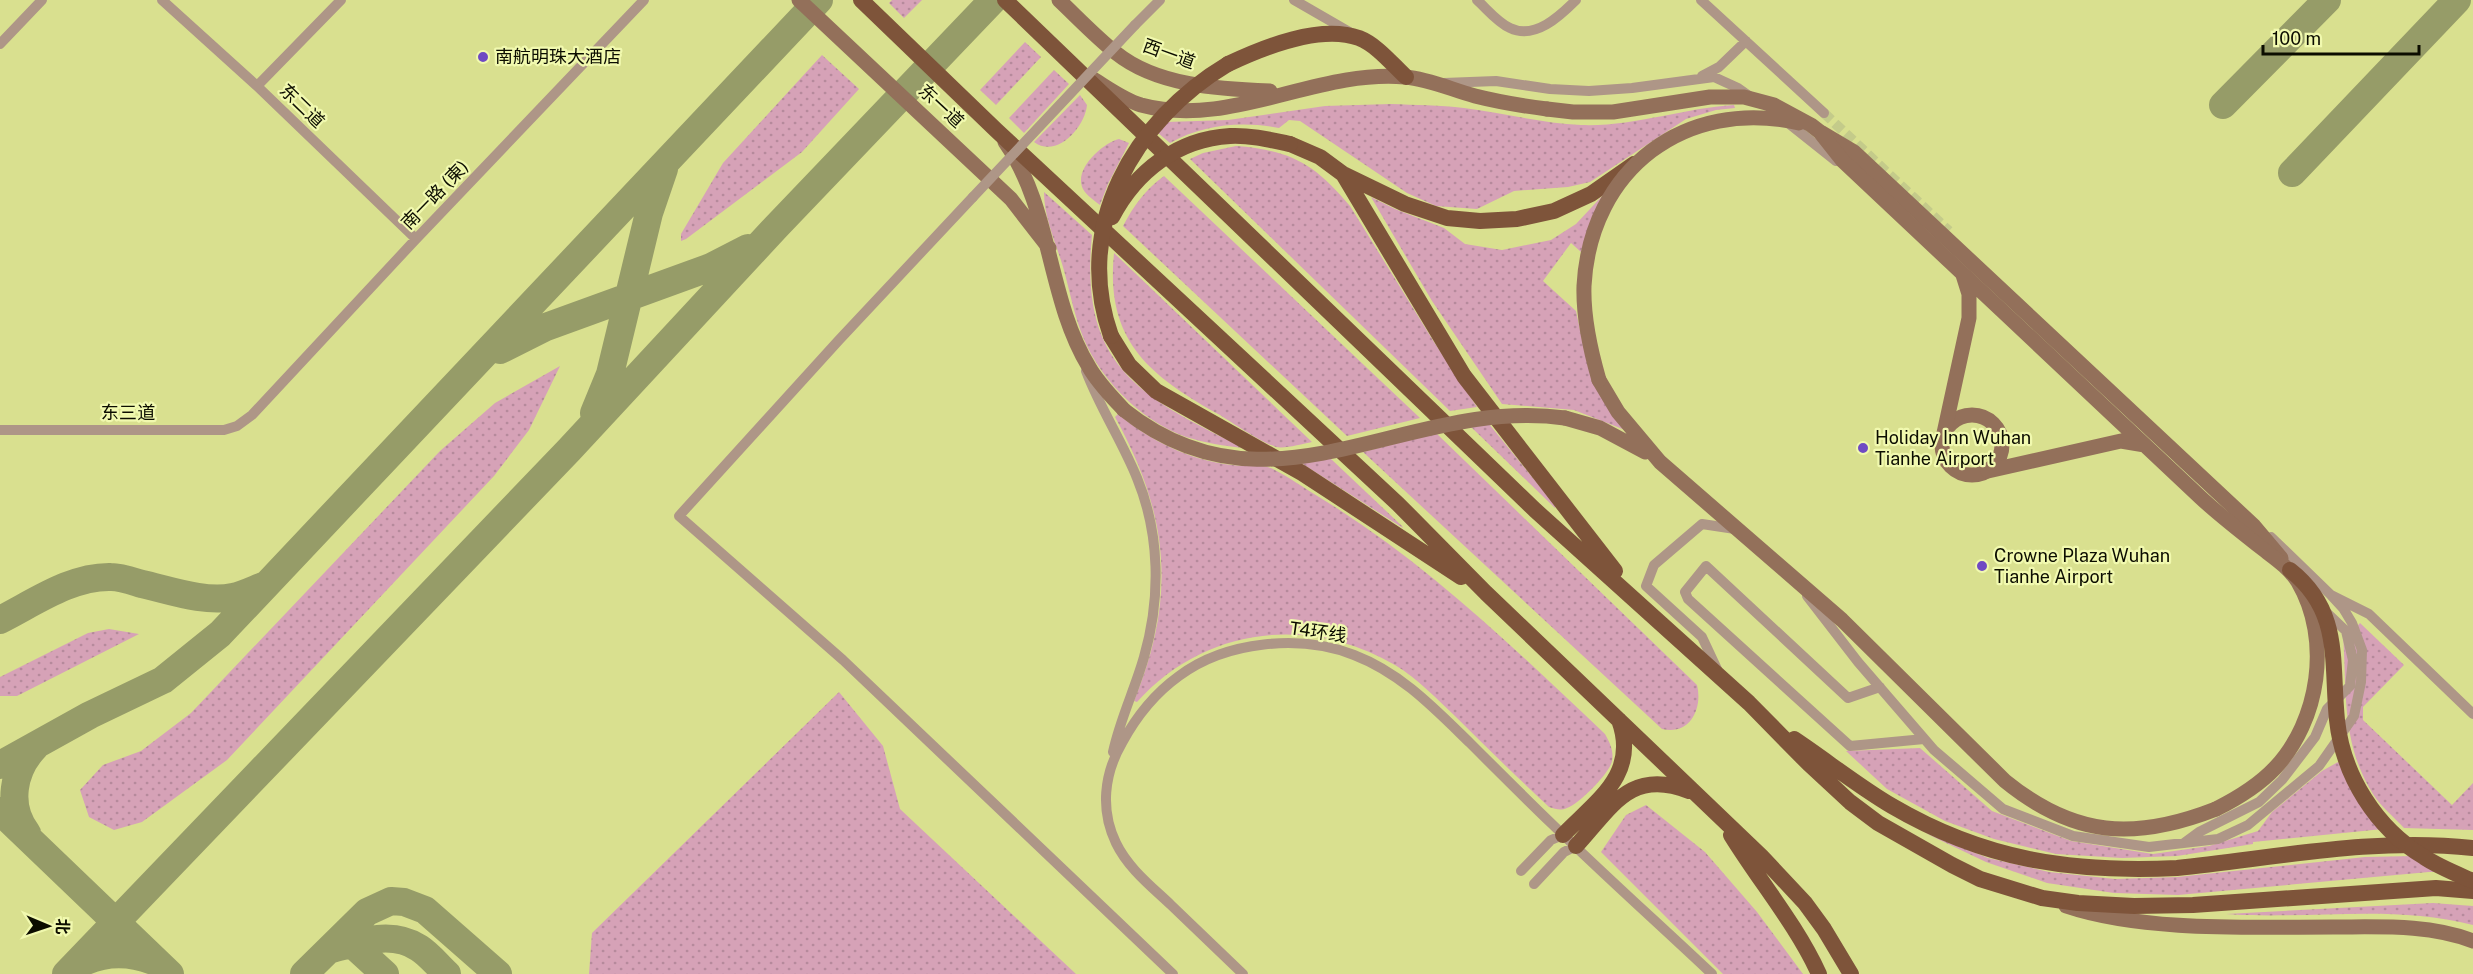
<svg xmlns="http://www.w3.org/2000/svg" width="2473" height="974" viewBox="0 0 2473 974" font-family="'Public Sans','Noto Sans SC',sans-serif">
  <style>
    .built { fill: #d9e08f }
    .grass { fill: url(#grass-dots) }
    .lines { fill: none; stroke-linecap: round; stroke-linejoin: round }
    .taxiway { stroke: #969c68; stroke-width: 28 }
    .street-tunnel { stroke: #c4cb8a; stroke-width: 10; stroke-dasharray: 10 5; stroke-linecap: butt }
    .street { stroke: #ae9687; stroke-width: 10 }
    .secondary { stroke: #93705a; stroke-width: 15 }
    .primary { stroke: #7e543a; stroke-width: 16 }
    .street-bridge { stroke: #ae9687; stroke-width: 10 }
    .secondary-bridge { stroke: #93705a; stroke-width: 15 }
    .primary-bridge { stroke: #7e543a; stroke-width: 16 }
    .poi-dot { fill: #6f4ac3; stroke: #f1f9af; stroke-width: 2 }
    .labels { text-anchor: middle; stroke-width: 4.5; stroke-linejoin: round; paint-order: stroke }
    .street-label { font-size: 18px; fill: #0c0d00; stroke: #f1f9af }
    .poi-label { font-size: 18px; fill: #0c0d00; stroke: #f1f9af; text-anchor: start }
  </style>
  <defs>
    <pattern id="grass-dots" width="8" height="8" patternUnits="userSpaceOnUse" patternTransform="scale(1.5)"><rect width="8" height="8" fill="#d6a2b7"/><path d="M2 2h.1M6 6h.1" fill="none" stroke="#b68a9c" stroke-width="1.8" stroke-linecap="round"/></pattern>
  </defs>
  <rect width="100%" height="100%" fill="#e4eca2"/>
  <!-- built -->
  <path class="built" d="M0 0H2473V974H0Z"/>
  <!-- grass -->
  <path class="grass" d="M892 0H922L904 18 889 3Z
    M1025 42 1041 57 996 105 980 90Z
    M822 55 859 89 802 152 686 239 681 241V234L723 163Z
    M1054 70 1069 84 1024 133 1009 118Z
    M1080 95 1087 105C1085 127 1057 159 1034 142Z
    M1391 104C1415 105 1440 105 1464 108 1503 113 1541 123 1581 125 1633 127 1683 108 1734 105L1735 108 1716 110 1686 119 1590 182 1568 187 1514 191 1477 209 1436 206 1407 193 1300 121 1289 120 1279 128C1242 121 1204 124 1170 143L1158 133 1166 122 1228 120 1325 106Z
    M1119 139 1129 143 1108 184 1100 205C1095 201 1086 195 1083 189 1073 169 1103 143 1119 139Z
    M1236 146C1291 150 1315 164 1350 206L1434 342 1477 407 1450 411 1190 159 1203 153Z
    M1164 176 1420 418 1347 436 1123 226C1134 205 1145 190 1164 176Z
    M1044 192 1092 235C1079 366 1139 396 1244 448 1224 446 1205 443 1186 437 1139 420 1096 376 1080 329 1073 309 1069 288 1063 267 1056 243 1044 218 1044 192Z
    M1604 194 1587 232 1581 252 1571 243 1543 281 1576 311 1583 344 1625 430 1574 410 1502 404 1432 301 1371 197 1395 209 1444 228 1465 244 1502 250 1551 240 1576 224Z
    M1114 253 1312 442C1302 444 1285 449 1276 447 1261 442 1234 424 1220 415 1150 376 1105 341 1114 253Z
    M560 366 529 430 494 476 227 760 142 822 114 830 89 817 80 790 103 765 141 751 191 713 440 451 495 403Z
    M1118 414C1151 441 1189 460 1232 465 1244 467 1262 463 1273 469 1289 477 1304 488 1319 497 1426 562 1515 649 1605 734 1610 743 1614 751 1612 761 1610 773 1579 804 1567 808 1560 811 1556 809 1549 807 1518 778 1487 748 1457 718 1438 700 1417 678 1395 665 1309 614 1204 627 1137 702L1134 701C1177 596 1169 515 1115 417Z
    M1489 424 1555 505V508L1470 426Z
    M1436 433 1697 685C1703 708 1690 736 1662 729L1363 452Z
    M1330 458 1402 526 1403 528 1301 463Z
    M2360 623 2404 665 2363 707V720L2452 805 2473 783V830L2404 828C2394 817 2381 807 2373 794 2341 743 2347 692 2343 634L2351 633Z
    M109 629 139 634 17 696H0V677L88 633Z
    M839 692 883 746 900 809 1076 974H589L592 933Z
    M1920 748 1992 811 2071 841 2153 854 2209 846 2258 831 2272 812 2322 771 2338 762 2383 829 2253 842V844L2177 856 2122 858 2056 854 1994 839 1945 821 1887 789 1846 751Z
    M1646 805 1705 852 1757 912 1803 974H1723L1601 852 1626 815Z
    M1925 833 1988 858 2049 872 2115 879 2177 877 2365 857 2414 856 2444 872H2429L2178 895 2114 893 2047 883 1986 862Z
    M2433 903 2473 906V925C2393 904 2308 920 2226 914Z"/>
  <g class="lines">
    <!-- taxiway -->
    <path class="taxiway" d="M2223 105 2327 0
      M2292 173 2457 0
      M500 350 546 327 711 267 748 248
      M594 413 610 374 649 213 664 169
      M0 620C34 603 71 576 111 577 121 577 132 581 142 584 169 590 205 603 233 597 243 595 253 590 263 586
      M0 765 90 715 163 680 220 634 819 0
      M0 811 170 974
      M27 833C6 806 13 770 35 747
      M352 944 385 974
      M332 949C360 942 392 930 419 948 430 955 438 966 447 974
      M76 966C102 951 131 951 158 963
      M66 974 569 450 776 227 993 0
      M304 974 367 912 391 901 404 902 425 910 498 974"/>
    <!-- street-tunnel -->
    <path class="street-tunnel" d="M1824 113 1949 231"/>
    <!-- street -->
    <path class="street" d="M162 0 257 86 416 239
      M1294 0 1353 34
      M1477 0C1487 9 1497 22 1510 28 1535 40 1560 16 1576 0
      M1701 0 1824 113
      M1135 25 1160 0
      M0 44 42 0
      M1702 76 1719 67 1746 41
      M1444 83 1496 81 1550 89 1589 91 1632 88 1714 77 1738 88 1752 98
      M257 86 341 0
      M1787 122 1836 161
      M973 197 839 340 679 516 843 660 1173 974
      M1086 371C1100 408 1122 441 1137 478 1160 534 1161 598 1144 657 1135 689 1120 719 1113 752
      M0 430H224L237 426 252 415 416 239 644 0
      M2271 537 2331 595 2369 614 2473 714
      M1807 596 1858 662 1934 750 2003 809 2073 836 2149 847 2218 839 2248 825 2319 766 2354 716 2361 682 2362 650 2352 623 2343 608 2331 595
      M1717 669 1702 637 1646 586 1654 565 1702 524 1735 529
      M1880 687 1848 698 1706 566 1685 592 1688 599 1850 746 1924 739
      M2184 843 2199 832 2259 802 2282 780 2315 737 2327 709 2350 686 2353 660 2346 631 2324 610
      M1521 871 1551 840 1563 835
      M1534 884 1564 852 1576 846
      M1243 974C1219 951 1195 928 1171 905 1151 886 1128 868 1116 843 1100 810 1104 774 1122 743 1136 717 1154 694 1179 676 1226 641 1300 634 1354 655 1401 673 1434 708 1470 743 1497 770 1524 797 1552 824 1604 875 1659 924 1712 974"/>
    <!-- secondary -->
    <path class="secondary" d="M799 0 1011 199 1049 248
      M1059 0C1078 18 1096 37 1116 53 1157 86 1219 89 1270 91
      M1093 79C1108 88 1124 100 1141 105 1230 129 1316 69 1405 77 1430 79 1452 90 1475 96 1499 102 1523 106 1547 109
      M1822 133 1854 152 2254 526 2281 558
      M1005 142C1052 209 1047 298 1089 367 1098 383 1112 397 1124 410
      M1599 380 1618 412 1660 462 1842 620 2005 781C2074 837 2134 841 2216 809
      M1942 445a30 30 0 1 1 60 0a30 30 0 1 1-60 0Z
      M1565 418 1600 428 1645 452
      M2066 906C2143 932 2251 927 2333 927 2380 927 2429 924 2473 941"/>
    <!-- primary -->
    <path class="primary" d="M861 0 996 130 1398 504 1486 593 1761 856 1805 903 1824 929 1851 974
      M1005 0 1535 510 1749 703 1809 764 1850 802 1878 823 1952 865 1980 879 2042 898 2078 903 2134 906 2193 905 2436 888 2473 891
      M1228 64C1264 47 1320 24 1359 38 1377 45 1392 64 1406 77
      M1290 144 1320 157 1343 174 1405 204 1447 218 1480 221 1517 219 1554 211 1591 194 1634 164
      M1343 174 1464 376 1615 571
      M1111 336 1129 365 1156 391 1302 473 1461 577
      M1794 739C1827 761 1858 786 1892 806 1984 860 2071 873 2177 868 2275 858 2374 837 2473 848
      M1563 835C1597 800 1639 774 1619 720
      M1731 835C1760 882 1796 924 1819 974
      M1576 846C1612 807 1630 768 1689 791"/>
    <!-- street-bridge -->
    <path class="street-bridge" d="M973 197 1135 25"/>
    <!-- secondary-bridge -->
    <path class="secondary-bridge" d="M1547 109 1573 112H1613L1710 97H1744L1774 105 1811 125 1820 132 1843 161C1962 273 2081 385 2200 497 2218 514 2239 530 2259 546 2273 557 2289 567 2298 582 2332 640 2319 721 2275 768 2258 786 2238 798 2216 809
      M1599 380C1590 349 1583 318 1584 286 1590 169 1686 97 1799 123
      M1124 410C1271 527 1407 396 1565 418
      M1944 433 1969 318V294L1963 275
      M1988 471 2121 441 2145 445"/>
    <!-- primary-bridge -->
    <path class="primary-bridge" d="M1112 217C1136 171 1178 139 1230 136 1250 135 1271 140 1290 144
      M1111 336C1072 227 1134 120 1228 64
      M2290 570C2342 611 2331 661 2337 720 2343 776 2376 828 2424 857 2439 867 2457 874 2473 881"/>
  </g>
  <!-- markers -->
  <g class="poi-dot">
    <circle cx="483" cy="57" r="6"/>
    <circle cx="1863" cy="448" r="6"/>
    <circle cx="1982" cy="566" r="6"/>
  </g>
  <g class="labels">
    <!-- street labels -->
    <g class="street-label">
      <text transform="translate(1169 54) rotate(20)" y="6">西一道</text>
      <text transform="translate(302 106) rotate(44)" y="6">东二道</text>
      <text transform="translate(941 106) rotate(43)" y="6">东一道</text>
      <text transform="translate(435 195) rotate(-46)" y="6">南一路 (東)</text>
      <text x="128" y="419">东三道</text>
      <text transform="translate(1318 632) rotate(8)" y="6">T4环线</text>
    </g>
    <!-- poi labels -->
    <g class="poi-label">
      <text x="495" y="63">南航明珠大酒店</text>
      <text x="1875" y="444">Holiday Inn Wuhan<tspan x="1875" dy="21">Tianhe Airport</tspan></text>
      <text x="1994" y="562">Crowne Plaza Wuhan<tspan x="1994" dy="21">Tianhe Airport</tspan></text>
    </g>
  </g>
  <!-- north arrow -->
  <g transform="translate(48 926) rotate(92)" stroke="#f1f9af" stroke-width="4.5" paint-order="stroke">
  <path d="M0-4.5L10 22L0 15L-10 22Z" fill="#0c0d00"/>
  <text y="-9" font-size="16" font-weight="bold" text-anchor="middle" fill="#0c0d00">北</text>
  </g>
  <!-- scale -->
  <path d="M2263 45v9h156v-9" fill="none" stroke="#0c0d00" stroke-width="3"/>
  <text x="2272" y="45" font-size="18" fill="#0c0d00" stroke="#f1f9af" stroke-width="4.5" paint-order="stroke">100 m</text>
</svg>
